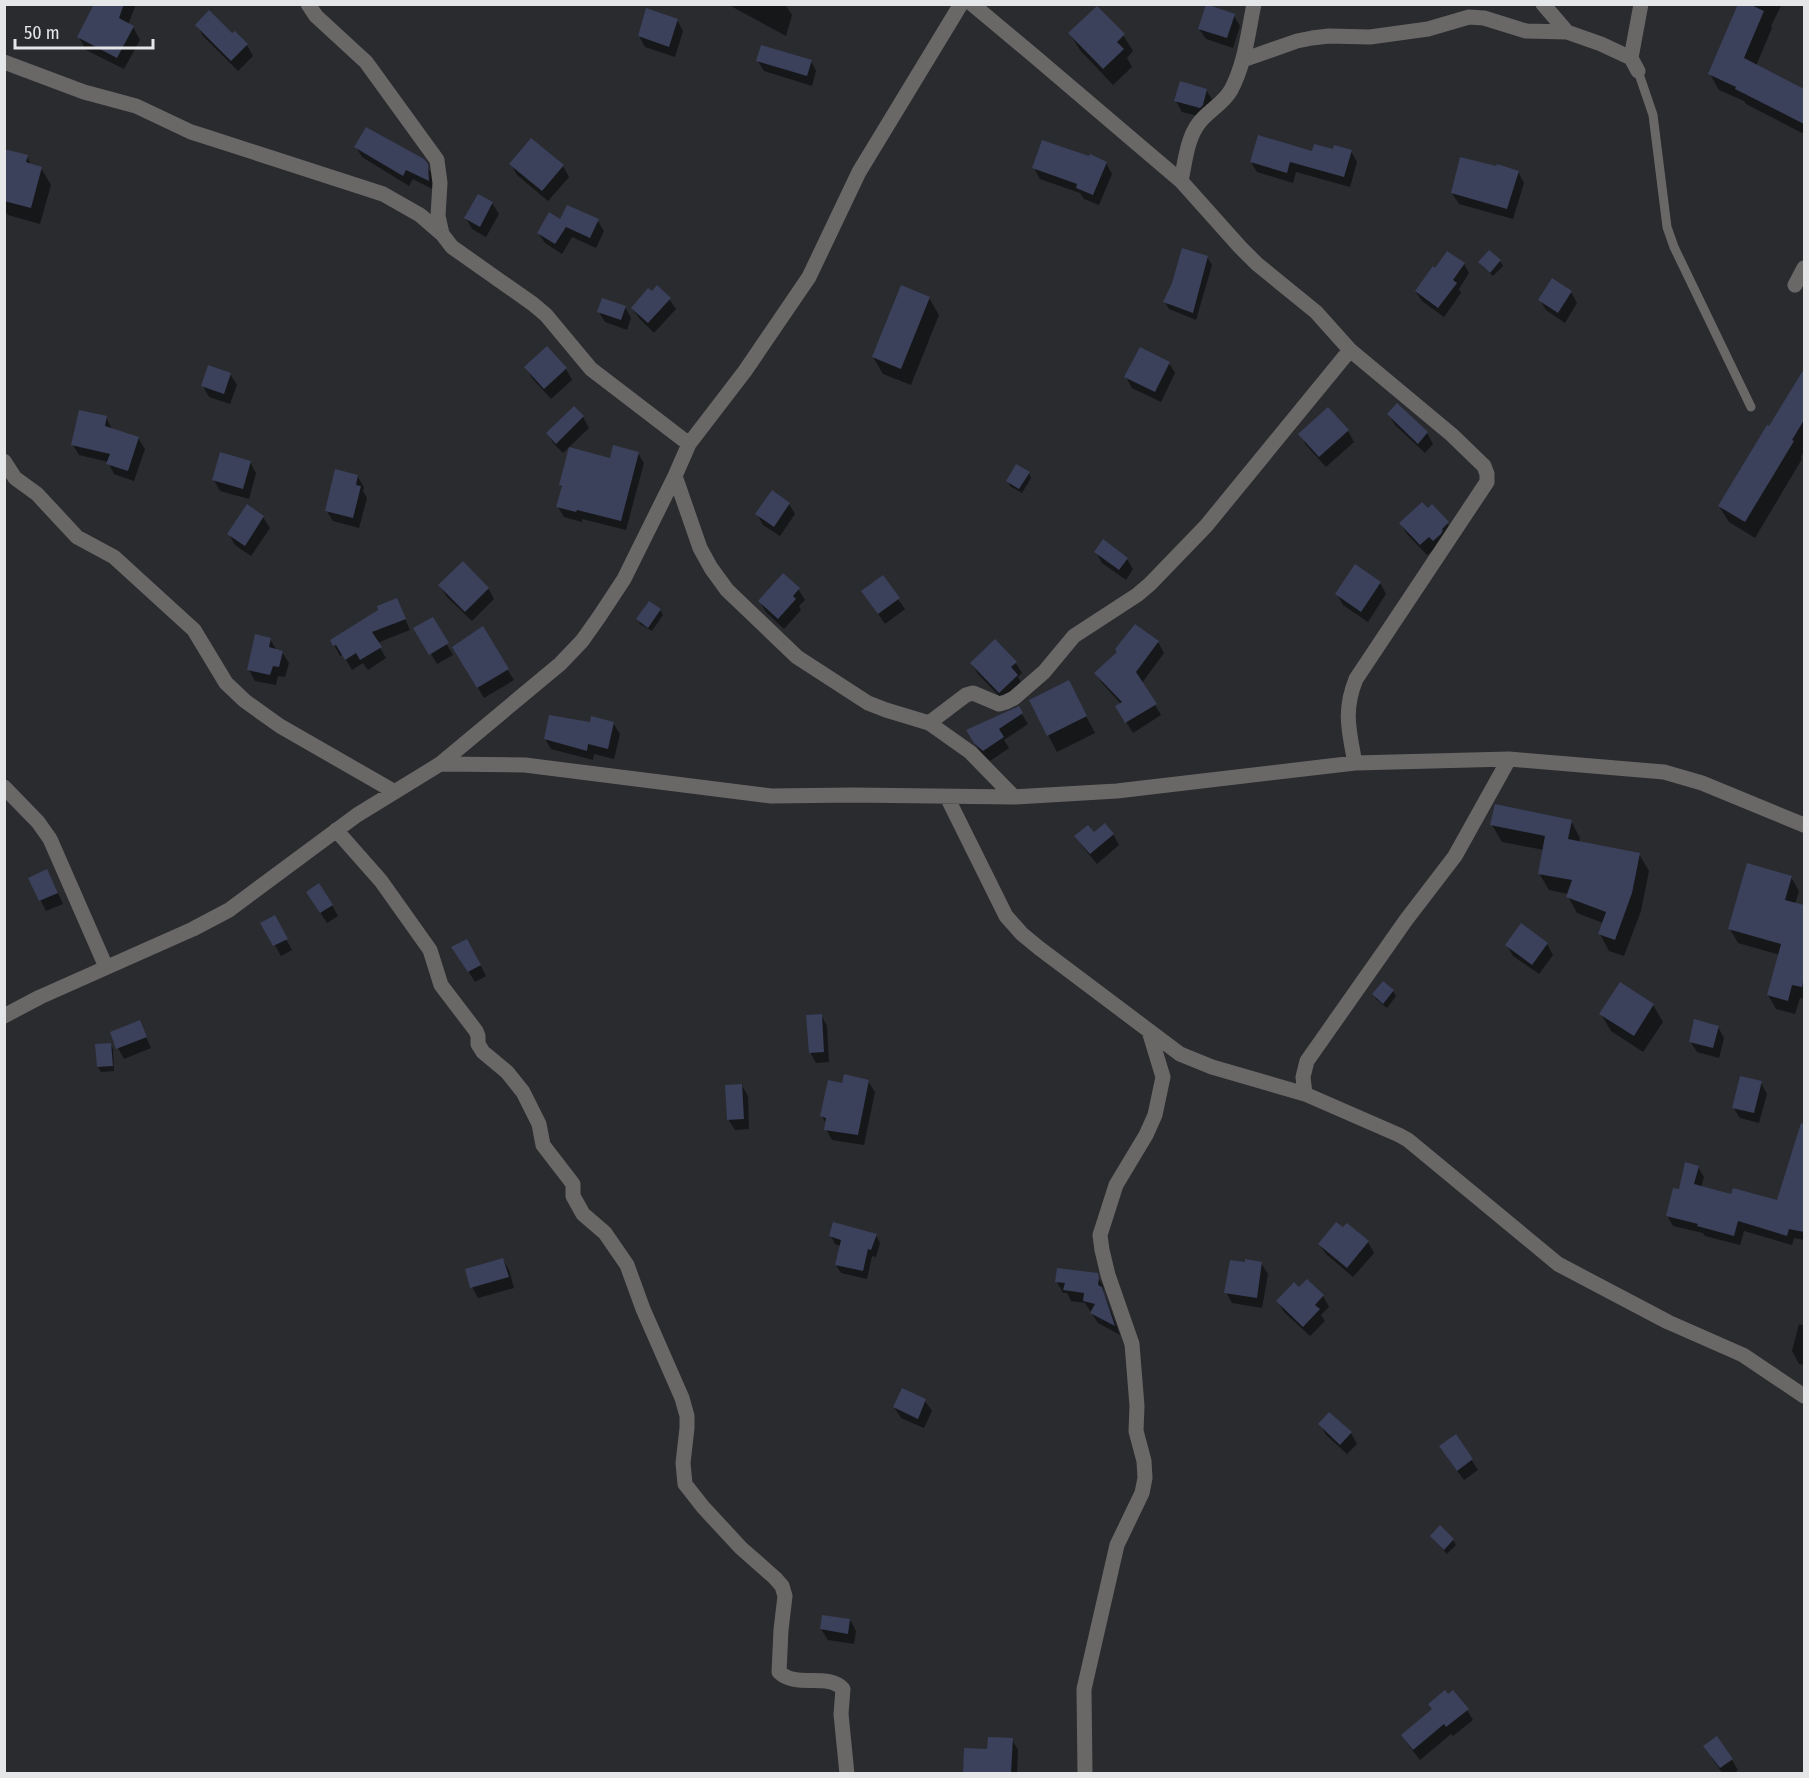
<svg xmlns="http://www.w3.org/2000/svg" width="1809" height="1778" viewBox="0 0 1809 1778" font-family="'Fira Sans Condensed',sans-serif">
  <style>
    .shadow { fill: #0007 }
    .building { fill: #3b405b }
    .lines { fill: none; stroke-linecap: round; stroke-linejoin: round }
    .lane { stroke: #6a6867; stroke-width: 9 }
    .street { stroke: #6a6867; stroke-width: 15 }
  </style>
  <rect width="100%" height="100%" fill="#2a2b2f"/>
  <!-- shadow -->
  <path class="shadow" d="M92 4H136L128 25 133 27 140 40 124 69 86 50 79 37 94 8Z
    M727 4H785L792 15 786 36Z
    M1740 4H1782L1771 26 1772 28 1756 66 1804 91V134L1746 104 1744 101 1719 90 1710 74Z
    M1234 16 1240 26 1233 48 1206 39 1199 29Z
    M677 20 683 31 675 57 645 47 639 36Z
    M197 25 232 35 247 45 253 56 238 71 203 36Z
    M1070 34 1123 35 1133 51 1127 58 1132 67 1113 85 1080 50Z
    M758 61H811L816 71 812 86 764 71Z
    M1206 90 1213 101 1206 118 1182 112 1176 101Z
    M356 147 426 165 433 176 434 190 413 179 409 186 362 157Z
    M1334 151H1351L1357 162 1350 187 1296 172 1293 183 1257 172 1251 162Z
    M27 157 32 166 41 168 51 185 40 224 8 215 4 209V161Z
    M1106 163 1112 174 1099 205 1084 199 1080 193 1040 179 1034 168Z
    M511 164 563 166 569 177 548 201 517 175Z
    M1518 172 1524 183 1513 219 1459 204 1452 193Z
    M478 196 492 203 499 214 486 237 472 229 466 218Z
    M561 221H598L604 231 596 248 572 237 562 254 545 243 538 233Z
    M1207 257 1212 265 1196 320 1169 309 1165 302 1173 283Z
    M1500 261 1503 266 1493 276 1483 267 1480 263Z
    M1464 264 1469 273 1459 289 1461 293 1444 317 1422 301 1416 292 1436 270Z
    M1553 280 1571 292 1577 303 1565 323 1546 310 1540 300Z
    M929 298 939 315 911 385 883 374 873 357Z
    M669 299 676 309 654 333 639 318 632 308Z
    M625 307 631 318 627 330 605 322 599 312Z
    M1169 363 1175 373 1161 402 1132 388 1126 377Z
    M526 367 566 369 572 380 551 399 532 378Z
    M1804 372V451L1801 457 1802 459 1755 538 1729 522 1719 506Z
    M230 374 237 385 230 404 209 397 203 386Z
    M1397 405 1427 433 1433 444 1425 453 1395 425 1389 415Z
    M574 408 583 417 589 428 563 453 554 444 548 434Z
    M1327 409 1348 431 1354 442 1326 467 1306 445 1300 434Z
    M106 417 112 429 138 438 145 449 134 481 114 474 108 462 79 455 73 445Z
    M638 453 644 463 626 530 582 519V522L564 517 558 507 563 489 560 485 611 460Z
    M250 462 256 473 249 499 220 491 214 480Z
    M1029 473 1031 478 1022 493 1010 486 1008 481Z
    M357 476 364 487 363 491 367 498 359 528 333 521 326 510Z
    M789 504 795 514 780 536 763 525 757 514Z
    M263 517 270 528 251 556 235 545 229 534Z
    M1447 523 1454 534 1427 555 1407 534 1401 524Z
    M1096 552 1127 559 1133 569 1126 580 1102 563Z
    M1380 583 1386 594 1368 622 1343 605 1337 594Z
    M440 585 488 588 494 599 472 621 446 596Z
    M798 589 805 600 799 606 801 610 784 629 766 612 759 601Z
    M863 591 898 599 905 609 885 624Z
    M397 600 410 630 377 643 386 658 368 670 363 663 352 670 343 655 340 656 332 641Z
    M649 603 660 610 663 615 652 631 640 624 638 619Z
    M432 619 453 655 437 664 416 629Z
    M482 629 514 680 484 698 454 647Z
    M270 639 277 651 282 652 289 663 285 677 278 676 276 685 255 681 249 670Z
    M1158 642 1164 653 1142 683 1161 715 1133 733 1117 707 1121 704 1102 683 1096 673Z
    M1015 662 1022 673 1018 677 1023 686 1006 703 978 674 972 664Z
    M1077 699 1095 733 1057 752 1048 735Z
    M1018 708 1028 724 1004 740 1009 748 990 761 982 753 974 742Z
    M613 723 620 734 614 759 594 754 593 760 551 749 545 739 591 724Z
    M1571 821 1580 838 1579 843 1639 854 1649 871 1641 911 1624 956 1609 951 1600 934 1603 923 1577 913 1568 896V894L1549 890 1539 873 1544 850 1502 842 1492 825Z
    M1113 834 1119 845 1097 864 1083 847 1076 837Z
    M1791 877 1799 891 1795 904 1804 906V999L1800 998 1795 1014 1776 1009 1768 995 1780 955 1738 943 1730 929Z
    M30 879 53 882 63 904 46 911Z
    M314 903 332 905 338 916 327 923Z
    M274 917 292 950 281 956 263 924Z
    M1547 944 1553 955 1539 974 1513 956 1507 945Z
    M473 951 486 976 475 982 460 958Z
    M1383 983 1393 991 1396 996 1387 1008 1376 999 1374 994Z
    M1621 984 1653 1005 1663 1022 1643 1052 1611 1031 1601 1014Z
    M821 1015 827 1026 829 1062 816 1063 810 1052Z
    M139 1022 151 1048 124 1059 118 1048Z
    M1718 1027 1724 1038 1719 1058 1697 1052 1690 1041Z
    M110 1044 113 1049 114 1071 101 1072 98 1067Z
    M868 1081 875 1092 864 1145 832 1140 826 1129V1124L822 1116 843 1085Z
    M1761 1083 1767 1094 1759 1123 1740 1118 1733 1107Z
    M742 1086 748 1096 749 1129 735 1130 728 1119Z
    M1804 1125V1240L1794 1238 1792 1245 1744 1231 1740 1245 1705 1236 1703 1233 1673 1226 1667 1215 1680 1191 1698 1167 1704 1177 1701 1188 1732 1196 1778 1202 1799 1149Z
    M876 1235 880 1243 876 1257 872 1256 867 1279 841 1273 836 1265 841 1246 835 1244 831 1236Z
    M1368 1242 1374 1253 1353 1277 1326 1254 1319 1244Z
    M503 1260 509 1270 514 1288 478 1298 472 1287Z
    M1261 1263 1268 1274 1262 1308 1232 1303 1226 1292Z
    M1097 1275 1103 1286 1104 1293 1120 1335 1098 1323 1085 1303 1071 1301 1067 1293H1063L1057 1282Z
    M1299 1289 1323 1296 1329 1307 1321 1315 1325 1321 1310 1336 1284 1312 1278 1301Z
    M1799 1324 1804 1326V1365L1799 1364 1792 1351Z
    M902 1390 925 1401 932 1411 924 1428 901 1418 894 1407Z
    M1320 1424 1351 1433 1357 1444 1347 1454 1326 1435Z
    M1456 1436 1478 1470 1464 1480 1447 1457Z
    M1431 1536 1453 1540 1456 1545 1447 1554Z
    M850 1620 856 1631 854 1644 828 1640 821 1629Z
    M1467 1710 1473 1720 1453 1736 1451 1734 1420 1760 1409 1746 1402 1735Z
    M1012 1740 1018 1750 1017 1774H965L966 1749 989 1750Z
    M1711 1757 1732 1760 1738 1770 1734 1774H1723Z"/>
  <!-- building -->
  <path class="building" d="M94 4H124L119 18 134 26 117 58 77 37Z
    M1206 4 1235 14 1227 38 1198 29Z
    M1738 4H1749L1764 11 1744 58 1804 89V124L1735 89 1736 87 1708 74Z
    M1097 6 1125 34 1117 42 1124 49 1103 69 1068 33Z
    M646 8 678 19 669 47 638 36Z
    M209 10 232 33 235 31 248 44 231 61 195 25Z
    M761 45 812 60 807 76 756 61Z
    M1180 81 1207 89 1203 105 1200 108 1174 101Z
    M366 127 424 159 428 164 429 181 406 170 403 176 354 147Z
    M1258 135 1312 151 1314 144 1333 149 1334 145 1352 150 1344 177 1290 162 1287 173 1250 162Z
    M531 138 564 165 542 191 509 164Z
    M1042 140 1089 156 1090 154 1107 162 1093 195 1076 188 1077 184 1032 168Z
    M4 149 28 155 26 162 42 167 31 208 4 201Z
    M1460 157 1496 166 1497 164 1519 171 1507 209 1451 193Z
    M478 194 493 202 480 227 464 218Z
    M567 205 599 219 590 238 566 227 555 244 537 233 549 212 560 219Z
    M1182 248 1208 256 1193 313 1163 302 1172 283Z
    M1489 250 1501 260 1490 273 1478 262Z
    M1447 251 1465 263 1453 280 1457 283 1438 308 1415 291 1433 266 1435 268Z
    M1552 278 1572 291 1558 313 1538 300Z
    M657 285 671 298 648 323 631 308 648 288 652 291Z
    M901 285 930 297 901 369 872 357Z
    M602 298 626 306 621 320 597 312Z
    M547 346 567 368 544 389 524 367Z
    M1140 347 1170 362 1155 392 1124 377Z
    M208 365 231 373 224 394 201 386Z
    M1804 369V420L1792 440 1794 441 1745 522 1718 506 1767 425 1769 426Z
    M1397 403 1428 432 1418 444 1387 414Z
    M574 406 584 416 556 444 546 433Z
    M1328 407 1349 430 1319 457 1298 434Z
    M79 410 107 416 105 426 139 437 128 471 106 464 110 454 71 445Z
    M613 445 639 452 621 521 577 510 576 512 556 507 562 486 559 485 569 447 610 458Z
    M220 452 251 461 243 489 212 480Z
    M1016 464 1030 472 1019 489 1006 481Z
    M335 469 358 475 356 485 361 486 353 518 325 511Z
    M772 490 790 503 774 527 755 514Z
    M1422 502 1428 508 1432 504 1449 522 1442 529 1443 530 1441 534 1433 541 1429 537 1420 545 1399 523Z
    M247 504 264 516 245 546 227 534Z
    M1103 539 1128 558 1119 570 1094 552Z
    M463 561 489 588 465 612 438 585Z
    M1355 564 1381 582 1361 612 1335 594Z
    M783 573 800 588 793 596 796 599 778 619 758 601Z
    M883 575 900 598 878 614 861 591Z
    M397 598 406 619 372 632 382 647 360 660 356 653 345 660 336 645 333 646 330 640 378 610 377 606Z
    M649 601 661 609 648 628 636 619Z
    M433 617 449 643 429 655 413 628Z
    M1135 624 1159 641 1136 672 1157 704 1125 723 1115 706 1122 702 1094 673 1117 652 1115 649Z
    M483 626 509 669 477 688 452 647Z
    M255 634 271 638 269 647 283 651 279 667 273 666 270 675 247 670Z
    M995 639 1017 662 1011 667 1018 675 999 693 970 663Z
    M1069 680 1087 716 1047 736 1029 700Z
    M1019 706 1023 713 999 729 1004 737 983 751 974 743 966 730Z
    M549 715 590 722 591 716 614 722 608 749 588 744 587 751 544 739Z
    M1495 804 1572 820 1568 839 1640 853 1632 893 1615 940 1598 934 1606 912 1566 897 1572 880 1538 874 1545 836 1490 825Z
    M1105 823 1114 834 1090 854 1074 836 1088 825 1094 832Z
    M1747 863 1792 876 1785 900 1804 905V977L1802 987 1792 985 1788 1001 1767 995 1781 944 1728 929Z
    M47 869 58 893 39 901 28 878Z
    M319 883 333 905 320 913 306 892Z
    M275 915 288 939 273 946 260 923Z
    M1521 923 1548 943 1532 965 1505 945Z
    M467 939 481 965 468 972 451 947Z
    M1383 981 1394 990 1383 1004 1372 994Z
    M1620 982 1654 1004 1634 1036 1599 1014Z
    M822 1014 824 1052 809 1053 806 1015Z
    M1694 1019 1719 1026 1713 1048 1689 1042Z
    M140 1020 147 1037 116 1049 110 1032Z
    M111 1043 113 1066 97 1067 95 1044Z
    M844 1074 869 1080 858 1135 824 1130 826 1118 820 1116 828 1080 842 1083Z
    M1740 1076 1762 1081 1754 1113 1732 1108Z
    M742 1084 744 1119 727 1120 725 1085Z
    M1801 1123 1804 1124V1232L1789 1229 1787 1236 1738 1221 1734 1236 1697 1226 1698 1224 1666 1216 1673 1188 1679 1189 1685 1162 1699 1166 1694 1184 1731 1194 1733 1188 1777 1200Z
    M833 1222 877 1234 871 1250 868 1249 863 1271 835 1265 841 1240 829 1236Z
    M1336 1222 1343 1227 1347 1223 1369 1241 1347 1268 1318 1244Z
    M503 1258 509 1277 470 1288 465 1269Z
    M1245 1259 1262 1262 1257 1298 1224 1293 1230 1260 1245 1262Z
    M1057 1268 1098 1273 1099 1278 1098 1285 1102 1287 1115 1326 1090 1313 1095 1304 1083 1301 1084 1293 1063 1290 1065 1283 1055 1282Z
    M1307 1279 1324 1295 1315 1305 1320 1309 1303 1327 1276 1301 1294 1282 1299 1287Z
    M902 1388 926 1399 918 1419 893 1407Z
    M1329 1412 1352 1432 1340 1445 1318 1424Z
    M1456 1434 1473 1459 1457 1471 1439 1446Z
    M1440 1525 1454 1539 1444 1550 1430 1536Z
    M822 1615 850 1619 848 1634 820 1629Z
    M1445 1690 1448 1694 1453 1690 1469 1709 1446 1727 1444 1724 1413 1750 1401 1735 1432 1709 1428 1704Z
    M1717 1736 1733 1759 1720 1768 1703 1746Z
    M988 1737 1013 1738 1011 1773H963L964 1748 987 1749Z"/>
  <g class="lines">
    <!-- lane -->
    <path class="lane" d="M1638 71 1653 115 1667 227 1674 247 1751 407"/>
    <!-- street -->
    <path class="street" d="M308 4 316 16 366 62 437 160 440 183 438 216 442 234 452 247 533 304 546 315 591 369 689 444
      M972 4 1033 55 1181 181 1240 247 1257 264 1316 312 1350 350 1452 435 1484 466 1487 474V482L1481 491 1356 679C1343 711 1349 731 1355 763
      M1543 4 1567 32 1601 44 1631 58 1638 71
      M1631 58 1641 4
      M1243 60 1297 41 1312 38 1329 36 1370 37 1428 29 1469 17 1484 18 1526 31 1567 32
      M4 62 84 92 136 106 191 132 210 138 383 194 420 215 442 234
      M1181 181C1185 163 1187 138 1199 123 1208 111 1223 104 1231 90 1245 64 1248 33 1254 4
      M1795 285 1804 268
      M4 461 15 478 37 494 77 537 114 557 194 630 226 683 245 701 280 726 395 792
      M675 476 700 548 711 568 727 590 797 657 868 703 886 710 929 723 970 752 1014 797
      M929 723 966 695 973 693 999 704 1006 702 1014 698 1044 672 1074 636 1137 595 1150 584 1206 526 1350 350
      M440 764 560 664 582 641 599 617 624 579 675 476 689 444 745 371 809 277 859 172 961 4
      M4 787 38 822 50 839 106 967
      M947 797 1006 916 1022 934 1039 948 1180 1054 1212 1067 1305 1094 1399 1135 1408 1140 1558 1264 1668 1322 1743 1355 1804 1396
      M336 830 381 881 430 950 441 985 476 1031 478 1036V1044L483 1052 507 1072 523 1092 539 1124 543 1145 573 1184V1196L583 1214 605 1233 627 1265 643 1309 682 1398 687 1416V1428L683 1463 685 1484 703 1507 741 1548 775 1578 782 1586 785 1596 781 1630 779 1672C796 1689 828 1672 843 1689L841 1714 847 1774
      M4 1016 40 997 193 929 229 910 357 815 440 764 525 765 771 796 853 795 1014 797 1117 791 1355 763 1509 759 1664 772 1702 783 1804 825
      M1305 1094 1303 1077 1307 1061 1406 920 1455 856 1509 759
      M1085 1774 1084 1689 1117 1545 1142 1493 1145 1478 1144 1461 1136 1431 1137 1406 1132 1344 1108 1275 1102 1250 1100 1235 1116 1185 1146 1135 1155 1115 1163 1077 1149 1031"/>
  </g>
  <!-- border -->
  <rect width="1809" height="1778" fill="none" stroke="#e5e6e8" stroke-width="12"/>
  <!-- scale -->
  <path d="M15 39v9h138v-9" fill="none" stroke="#e5e6e8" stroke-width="3"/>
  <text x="24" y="39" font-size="18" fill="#e5e6e8" stroke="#2a2b2f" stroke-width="4.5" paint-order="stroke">50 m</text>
</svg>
